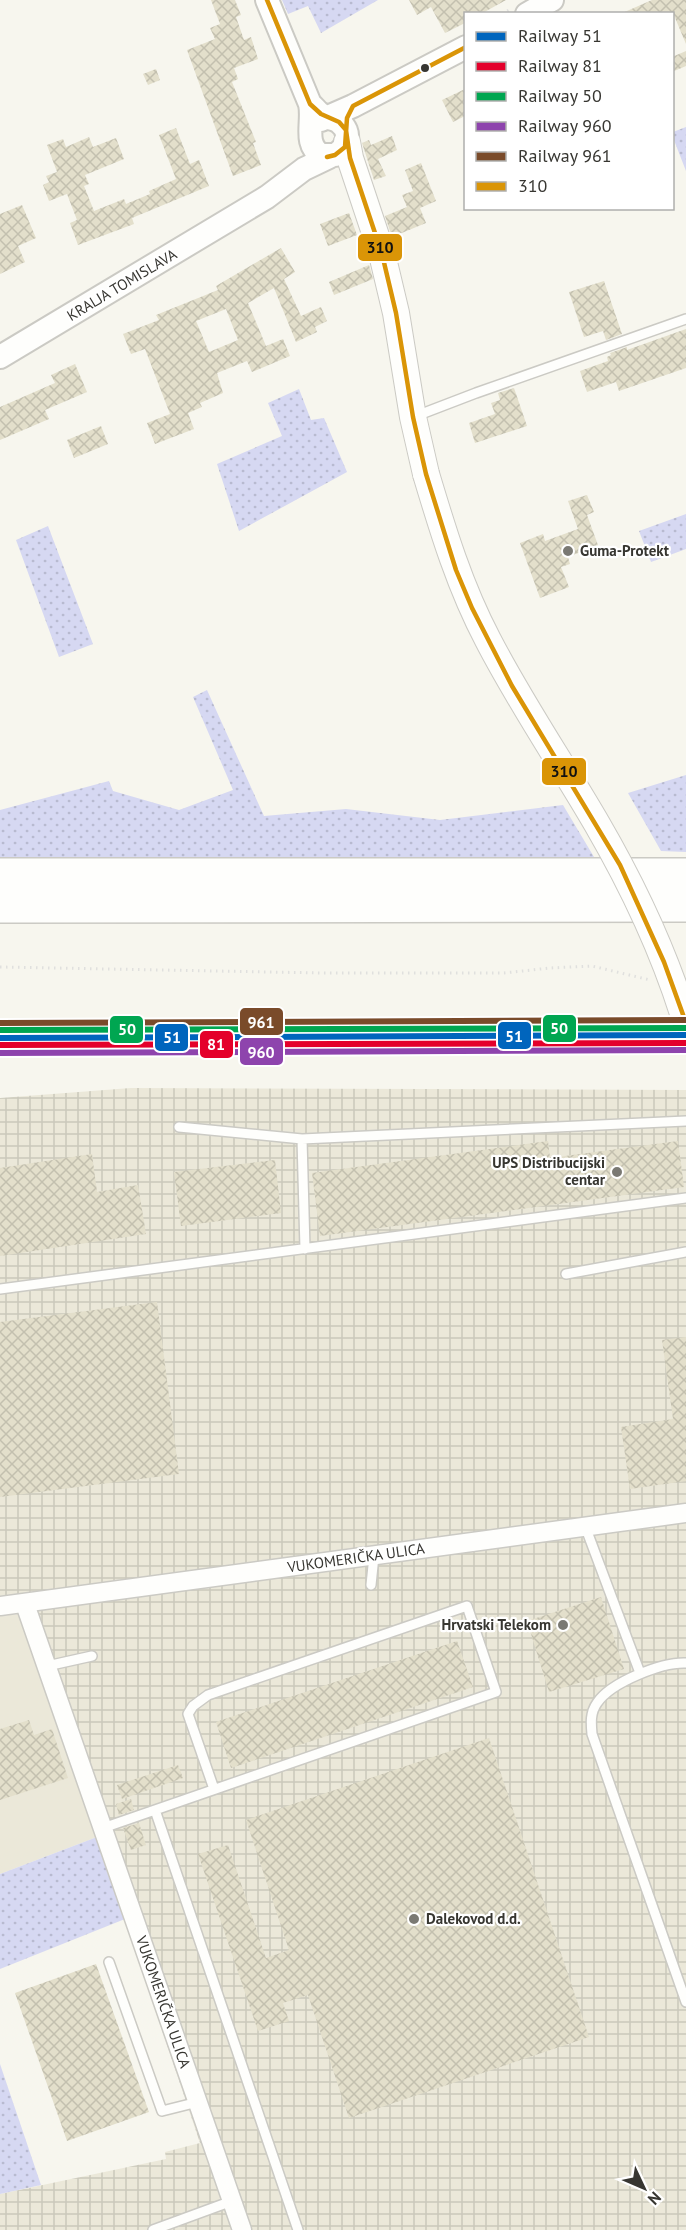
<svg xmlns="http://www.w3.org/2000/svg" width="686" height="2230" viewBox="0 0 686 2230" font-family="'PT Sans',sans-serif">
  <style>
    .built { fill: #ebe8d9 }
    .industrial { fill: url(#industrial-grid) }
    .grass { fill: url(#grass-dots) }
    .building { fill: url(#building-cross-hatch); fill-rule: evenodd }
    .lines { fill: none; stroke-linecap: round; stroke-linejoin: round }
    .service-casing { stroke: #cbcac4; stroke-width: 12 }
    .minor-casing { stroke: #cbcac4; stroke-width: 21 }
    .tertiary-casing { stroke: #cbcac4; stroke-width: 26 }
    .secondary-casing { stroke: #cbcac4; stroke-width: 28 }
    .motorway-casing { stroke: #cbcac4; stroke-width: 36 }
    .path { stroke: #e0e0de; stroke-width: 3; stroke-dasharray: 1.5 4.5; stroke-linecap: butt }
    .service { stroke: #fefefc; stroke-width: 9 }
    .minor { stroke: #fefefc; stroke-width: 18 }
    .tertiary { stroke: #fefefc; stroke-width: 22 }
    .secondary { stroke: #fefefc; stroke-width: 26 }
    .motorway { stroke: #fefefc; stroke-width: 33 }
    .rail { stroke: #d4d4d1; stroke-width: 4.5; stroke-dasharray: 10 10; stroke-linecap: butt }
    .secondary-bridge-casing { stroke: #cbcac4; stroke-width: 28; stroke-linecap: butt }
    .secondary-bridge { stroke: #fefefc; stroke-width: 26 }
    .bus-1-casing { stroke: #fff; stroke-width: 9 }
    .bus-1 { stroke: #da9507; stroke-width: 4.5 }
    .rail-1-casing { stroke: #fff; stroke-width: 10 }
    .rail-2-casing { stroke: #fff; stroke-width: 10 }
    .rail-3-casing { stroke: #fff; stroke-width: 10 }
    .rail-4-casing { stroke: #fff; stroke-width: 10 }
    .rail-5-casing { stroke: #fff; stroke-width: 10 }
    .rail-1 { stroke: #0065bd; stroke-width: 6 }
    .rail-2 { stroke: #e4002b; stroke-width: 6 }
    .rail-3 { stroke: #00a651; stroke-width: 6 }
    .rail-4 { stroke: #8e44ad; stroke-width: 6 }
    .rail-5 { stroke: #7a4b2a; stroke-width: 6 }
    .bus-dot { fill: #373631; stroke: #fff; stroke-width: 2 }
    .poi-dot { fill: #7a7973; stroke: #fff; stroke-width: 2 }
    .labels { text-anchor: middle; stroke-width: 4.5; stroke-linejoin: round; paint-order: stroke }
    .street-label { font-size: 15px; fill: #373631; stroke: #fff }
    .poi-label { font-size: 15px; font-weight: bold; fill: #373631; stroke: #fff; text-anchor: start }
    .line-badge { stroke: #fff; stroke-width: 2 }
    .badge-label { font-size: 16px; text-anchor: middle; font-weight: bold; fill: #fff }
    .pale-badge-label { font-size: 16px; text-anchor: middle; font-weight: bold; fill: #111 }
  </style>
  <defs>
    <pattern id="industrial-grid" width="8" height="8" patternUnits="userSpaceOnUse" patternTransform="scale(1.5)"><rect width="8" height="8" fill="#ebe8d9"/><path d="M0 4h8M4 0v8" fill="none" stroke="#cac8bb"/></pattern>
    <pattern id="grass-dots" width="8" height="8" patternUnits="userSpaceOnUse" patternTransform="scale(1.5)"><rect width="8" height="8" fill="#d6d8f2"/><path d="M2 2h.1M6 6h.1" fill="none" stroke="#b8bad0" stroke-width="1.8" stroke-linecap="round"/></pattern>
    <pattern id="building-cross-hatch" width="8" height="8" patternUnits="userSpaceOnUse" patternTransform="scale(1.5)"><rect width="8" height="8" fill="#e3dfcb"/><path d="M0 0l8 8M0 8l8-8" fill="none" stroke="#c3c0af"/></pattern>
  </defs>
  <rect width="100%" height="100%" fill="#f7f6ee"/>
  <!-- built -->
  <path class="built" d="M19 1614 97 1837 0 1874V1616Z"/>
  <!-- industrial -->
  <path class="industrial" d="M131 1088 686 1090V2230H0V2194L166 2159 165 2152 200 2143 97 1837 19 1614 17 1595 0 1596V1098Z"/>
  <!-- grass -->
  <path class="grass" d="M282 0H378L321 33 308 6 288 14Z
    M686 127V171L672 135 673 132Z
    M299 389 311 420 324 418 347 472 239 531 217 464 282 436 268 403Z
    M686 514V549L651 562 639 531Z
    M48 526 93 644 59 657 16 540Z
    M207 690 264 816 346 809 440 820 563 805 594 857 410 860 0 857V810L109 781 113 791 179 810 233 790 193 697Z
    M686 775V852L661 851 628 793Z
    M97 1837 125 1919 0 1969V1874Z
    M0 2064 41 2185 0 2194Z"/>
  <!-- building -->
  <path class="building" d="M211 0H235L241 15 236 17 244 40 251 37 258 59 234 68 238 79 232 82 256 142 253 143 261 165 233 176 187 50 215 39 210 28 220 24Z
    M409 0H506L481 14H465V23L445 33 431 7 417 15Z
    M652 0H686V44L673 13 620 14Z
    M686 51V66L672 72V57Z
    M156 69 160 80 148 85 143 74Z
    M465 89V116L453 122 442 100Z
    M176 128 190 164 199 160 209 186 132 218 134 224 78 245 70 223 77 220 67 194 49 201 43 185 49 182 46 176 57 172 47 145 63 139 66 147 89 137 93 147 116 138 124 159 85 175 89 184 84 186 94 211 124 199 126 204 150 194 149 191 176 179 159 135Z
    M392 136 397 150 378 159 386 176 374 180 362 143 369 140 371 145Z
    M421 163 436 201 420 208 426 223 392 237 385 216 407 207 402 195 413 191 405 170Z
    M22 205 36 238 18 246 25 262 0 274V214Z
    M349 213 357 235 328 246 320 224Z
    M281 248 295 272 284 279 301 316 321 307 327 321 315 327 317 332 296 342 274 288 248 303 266 346 283 339 290 356 252 372 247 361 217 373 223 393 200 403 202 407 188 413 194 429 155 444 147 423 170 414 145 349 131 354 123 334 159 320 156 315 218 290 216 286ZM226 309 238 340 209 352 196 321Z
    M369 265 373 279 334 295 329 282Z
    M604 281 622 334 606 340 603 331 584 337 569 292Z
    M686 329V368L619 391 616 382 587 392 580 371 608 361 607 357 611 355 610 353 627 347V350Z
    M75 364 87 392 45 410 49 419 0 440V407L55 383 51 375Z
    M514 388 527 426 475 443 469 423 495 414 491 403 500 400 498 393Z
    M101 426 108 444 74 458 67 440Z
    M587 495 594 512 587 515 598 545 568 557 570 564 561 567 569 587 540 598 520 543 543 534 545 541 578 529 568 501Z
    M548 1141 550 1158 678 1141 684 1187 320 1236 312 1173Z
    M92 1154 97 1192 138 1185 146 1234 0 1256V1168Z
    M275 1160 281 1213 181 1226 174 1172Z
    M157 1302 179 1474 0 1497V1322Z
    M686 1337V1481L630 1489 621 1427 673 1419 662 1340Z
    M601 1597 624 1669 549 1692 527 1621Z
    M457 1641 473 1687 231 1768 216 1722Z
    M29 1720 34 1735 52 1729 68 1778 0 1800V1729Z
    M489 1738 589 2037 349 2118 308 1995 283 2003 289 2021 258 2031 198 1854 228 1845 266 1958 289 1950 246 1820Z
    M178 1765 183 1778 122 1799 117 1785Z
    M131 1799 134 1810 119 1815 116 1804Z
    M139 1823 146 1845 131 1850 123 1828Z
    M96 1964 149 2112 67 2141 15 1993Z"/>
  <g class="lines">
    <!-- service casing -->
    <g class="service-casing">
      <path id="service" d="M416 416 476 393 686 319
        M179 1127 302 1139
        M305 1249 302 1139 686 1121
        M566 1274 686 1252
        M0 1289 686 1198
        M585 1526 640 1673
        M371 1585 374 1556
        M686 1663C662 1662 611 1682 597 1703 590 1713 591 1723 592 1734L686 2002
        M47 1666 92 1656
        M155 1810 298 2230
        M103 1828 496 1692 467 1606 208 1695 193 1706 188 1714 214 1789
        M109 1962 162 2111 198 2102
        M153 2230 232 2201"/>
    </g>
    <!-- minor casing -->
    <g class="minor-casing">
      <path id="minor" d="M25 1604 242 2230
        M0 1606 686 1513"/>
    </g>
    <!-- tertiary casing -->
    <g class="tertiary-casing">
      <path id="tertiary" d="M267 0 310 104C314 122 303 144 321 155H335C347 148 353 132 339 122 334 118 327 119 321 114 317 112 314 107 310 104
        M527 14 552 0
        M321 120 353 106 466 47
        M0 357 267 197 304 169 329 157"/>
    </g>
    <!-- secondary casing -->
    <g class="secondary-casing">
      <path id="secondary" d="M347 142 350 158 382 254 396 313 413 417 426 474"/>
    </g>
    <!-- motorway casing -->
    <g class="motorway-casing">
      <path id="motorway" d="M0 875H686
        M0 906 686 905"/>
    </g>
    <!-- path -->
    <path class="path" d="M502 14 509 10
      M0 967 323 973H504L550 968 592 966 650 980"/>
    <!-- service -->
    <use href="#service" class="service"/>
    <!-- minor -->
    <use href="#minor" class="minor"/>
    <!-- tertiary -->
    <use href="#tertiary" class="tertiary"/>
    <!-- secondary -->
    <use href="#secondary" class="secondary"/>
    <!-- motorway -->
    <use href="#motorway" class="motorway"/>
    <!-- rail -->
    <path class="rail" d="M0 1049 686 1047"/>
    <!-- secondary-bridge casing -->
    <g class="secondary-bridge-casing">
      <path id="secondary-bridge" d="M426 474C443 531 460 587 488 640 521 704 561 762 597 824 633 886 665 954 686 1023"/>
    </g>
    <!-- secondary-bridge -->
    <use href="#secondary-bridge" class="secondary-bridge"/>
    <!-- bus-1 casing -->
    <g class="bus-1-casing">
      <path id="bus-1" d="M267 0 310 104 321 114 339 122 346 130 350 158 382 254 396 313 413 417 426 474 456 570 472 608 512 686 620 865 664 962 686 1023
        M327 157 335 155 345 147 347 118 353 106 466 47"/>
    </g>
    <!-- bus-1 -->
    <use href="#bus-1" class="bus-1"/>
    <!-- rail-1 casing -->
    <g class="rail-1-casing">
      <path id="rail-1" d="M0 1038 686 1035"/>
    </g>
    <!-- rail-2 casing -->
    <g class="rail-2-casing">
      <path id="rail-2" d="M0 1045 686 1043"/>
    </g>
    <!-- rail-3 casing -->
    <g class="rail-3-casing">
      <path id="rail-3" d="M0 1030 686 1028"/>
    </g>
    <!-- rail-4 casing -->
    <g class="rail-4-casing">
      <path id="rail-4" d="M0 1053 686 1050"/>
    </g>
    <!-- rail-5 casing -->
    <g class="rail-5-casing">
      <path id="rail-5" d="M0 1023 686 1020"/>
    </g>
    <!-- rail-1 -->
    <use href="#rail-1" class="rail-1"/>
    <!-- rail-2 -->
    <use href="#rail-2" class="rail-2"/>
    <!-- rail-3 -->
    <use href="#rail-3" class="rail-3"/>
    <!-- rail-4 -->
    <use href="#rail-4" class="rail-4"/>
    <!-- rail-5 -->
    <use href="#rail-5" class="rail-5"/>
  </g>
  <!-- markers -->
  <circle class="bus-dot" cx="425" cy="68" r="5"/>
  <g class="poi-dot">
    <circle cx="568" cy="551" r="6"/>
    <circle cx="617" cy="1172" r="6"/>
    <circle cx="563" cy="1625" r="6"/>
    <circle cx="414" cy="1919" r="6"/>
  </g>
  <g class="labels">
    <!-- street labels -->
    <g class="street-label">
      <text transform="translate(122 285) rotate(-31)" y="5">KRALJA TOMISLAVA</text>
      <text transform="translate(356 1558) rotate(-8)" y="5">VUKOMERIČKA ULICA</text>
      <text transform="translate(163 2002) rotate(71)" y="5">VUKOMERIČKA ULICA</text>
    </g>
    <!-- poi labels -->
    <g class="poi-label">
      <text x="580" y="556">Guma-Protekt</text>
      <text x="605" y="1168" text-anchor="end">UPS Distribucijski<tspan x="605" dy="17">centar</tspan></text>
      <text x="551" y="1630" text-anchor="end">Hrvatski Telekom</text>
      <text x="426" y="1924">Dalekovod d.d.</text>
    </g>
  </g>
  <g class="line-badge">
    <rect x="357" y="233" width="46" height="29" rx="6" fill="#da9507"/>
    <rect x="541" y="757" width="46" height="29" rx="6" fill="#da9507"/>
    <rect x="239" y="1007" width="45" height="29" rx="6" fill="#7a4b2a"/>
    <rect x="542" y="1014" width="35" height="29" rx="6" fill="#00a651"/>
    <rect x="109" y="1015" width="35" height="29" rx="6" fill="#00a651"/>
    <rect x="497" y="1021" width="35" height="29" rx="6" fill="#0065bd"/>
    <rect x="154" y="1023" width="35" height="29" rx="6" fill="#0065bd"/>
    <rect x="199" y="1030" width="35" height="29" rx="6" fill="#e4002b"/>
    <rect x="239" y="1037" width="45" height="29" rx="6" fill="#8e44ad"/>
  </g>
  <g class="badge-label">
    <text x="261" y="1028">961</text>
    <text x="559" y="1034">50</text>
    <text x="127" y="1035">50</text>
    <text x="514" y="1042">51</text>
    <text x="172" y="1043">51</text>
    <text x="216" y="1050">81</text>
    <text x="261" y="1058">960</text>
  </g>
  <g class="pale-badge-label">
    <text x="380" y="253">310</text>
    <text x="564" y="777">310</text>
  </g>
  <!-- legend -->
  <rect x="464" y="12" width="210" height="198" fill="#ffffff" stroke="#afafad" stroke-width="1.5"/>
  <rect x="476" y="32" width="30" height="9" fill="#0065bd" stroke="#afafad" stroke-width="1.5"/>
  <text x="518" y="42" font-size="18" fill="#373631">Railway 51</text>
  <rect x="476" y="62" width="30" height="9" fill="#e4002b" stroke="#afafad" stroke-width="1.5"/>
  <text x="518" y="72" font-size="18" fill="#373631">Railway 81</text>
  <rect x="476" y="92" width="30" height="9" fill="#00a651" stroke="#afafad" stroke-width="1.5"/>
  <text x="518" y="102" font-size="18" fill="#373631">Railway 50</text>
  <rect x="476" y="122" width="30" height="9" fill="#8e44ad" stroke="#afafad" stroke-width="1.5"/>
  <text x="518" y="132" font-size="18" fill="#373631">Railway 960</text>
  <rect x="476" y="152" width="30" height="9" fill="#7a4b2a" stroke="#afafad" stroke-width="1.5"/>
  <text x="518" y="162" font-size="18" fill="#373631">Railway 961</text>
  <rect x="476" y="182" width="30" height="9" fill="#da9507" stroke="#afafad" stroke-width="1.5"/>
  <text x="518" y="192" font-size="18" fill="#373631">310</text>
  <!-- north arrow -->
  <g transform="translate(644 2188) rotate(134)" stroke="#ffffff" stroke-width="4.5" paint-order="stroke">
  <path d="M0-4.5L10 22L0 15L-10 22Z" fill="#373631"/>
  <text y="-9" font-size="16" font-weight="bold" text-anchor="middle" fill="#373631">N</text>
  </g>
</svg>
